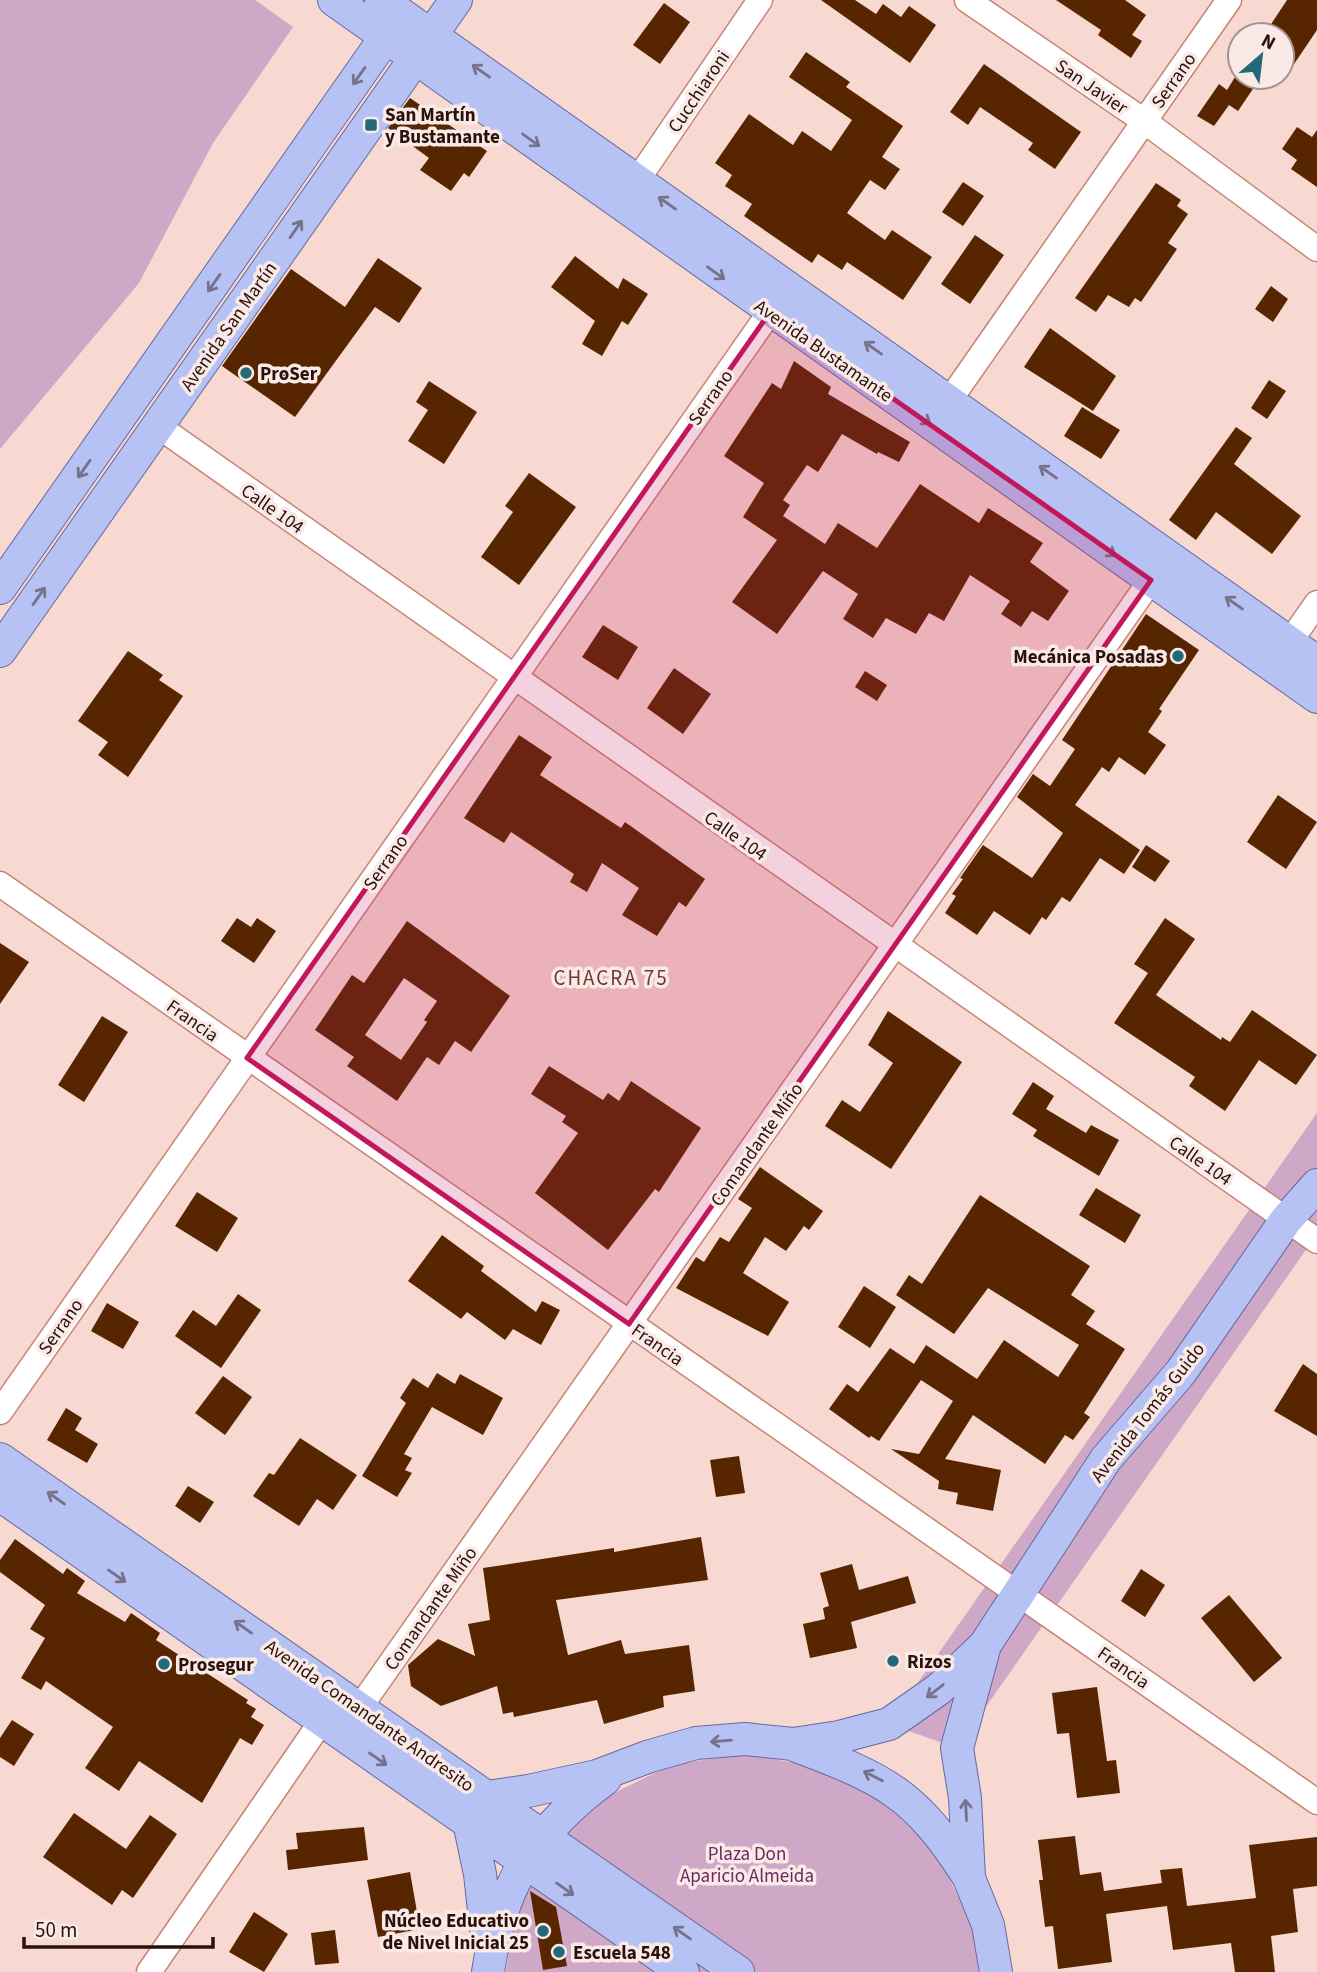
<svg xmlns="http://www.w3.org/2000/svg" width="1317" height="1972" viewBox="0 0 1317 1972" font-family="'Source Sans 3',sans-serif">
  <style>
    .green { fill: #cfa7c7 }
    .building { fill: #572600; fill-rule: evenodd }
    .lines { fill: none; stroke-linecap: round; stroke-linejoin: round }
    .minor-casing { stroke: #c78374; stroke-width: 27 }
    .major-casing { stroke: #66699e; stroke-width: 34 }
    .minor { stroke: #fff; stroke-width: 24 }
    .major { stroke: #b6c1f4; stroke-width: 32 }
    .oneway { stroke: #77728c }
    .marked { fill: #c2185b; fill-opacity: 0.2; stroke: #c2185b; stroke-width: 5; stroke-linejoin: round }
    .poi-dot { fill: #236a78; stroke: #f9eae7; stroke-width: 2.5 }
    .labels { text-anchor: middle; stroke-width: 7; stroke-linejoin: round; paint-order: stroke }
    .street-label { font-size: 19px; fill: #2b110c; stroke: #f9eae7 }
    .poi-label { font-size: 19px; font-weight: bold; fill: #2b110c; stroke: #f9eae7; text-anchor: start }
    .park-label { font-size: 19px; fill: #6e2965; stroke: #f9eae7 }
    .neighbourhood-label { font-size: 21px; letter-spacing: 2px; fill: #72372a; stroke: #f9eae7 }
  </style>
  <rect width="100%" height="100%" fill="#f7d9d2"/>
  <!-- green -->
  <path class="green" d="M0 0H255L293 27 213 143 139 283 0 449Z
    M1317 1113V1234L957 1748 889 1724Z
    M747 1754 821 1768 887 1803 939 1857 972 1925 979 1972H506L516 1909 552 1848 606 1797 673 1764Z"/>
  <!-- building -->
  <path class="building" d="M821 0H855L876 14 883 4 901 17 909 6 936 25 910 63Z
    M1056 0H1125L1146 15 1132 35 1142 41 1131 58 1098 35 1101 30Z
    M1287 0H1317V30L1282 82V35H1264Z
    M664 3 690 22 660 64 633 45Z
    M806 52 850 82 846 87 903 126 882 157 900 169 885 190 870 180 847 213 885 240 892 230 932 257 903 300 847 262 842 270 818 254 812 263 744 216 752 204 725 186 732 175 715 163 749 114 793 145 802 131 831 151 852 120 789 77Z
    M984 64 1081 132 1055 169 1028 150 1033 143 980 107 968 125 950 112Z
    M1235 77H1261L1238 111 1229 105 1214 126 1197 116 1219 84 1227 90Z
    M410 98 487 151 469 177 464 173 451 191 420 170 429 158 388 128Z
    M1297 127 1312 137 1317 130V187L1291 169 1297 160 1282 149Z
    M963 182 984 196 963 226 942 212Z
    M1156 183 1181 200 1177 206 1188 214 1168 243 1177 249 1141 302 1135 298 1129 307 1108 295 1096 312 1075 298Z
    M975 235 1004 255 970 304 941 284Z
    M575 256 618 289 623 278 648 294 628 325 622 321 602 356 582 344 595 321 551 287Z
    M378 258 422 288 399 323 375 307 295 417 222 366 291 269 345 307Z
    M1271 286 1288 299 1273 322 1255 309Z
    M1050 328 1116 376 1093 411 1024 367Z
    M794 361 831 387 828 394 910 442 899 462 878 452 877 454 842 434 818 472 807 465 783 500 790 505 783 516 825 544 838 523 877 548 920 484 979 523 988 508 1043 543 1030 562 1069 591 1048 621 1032 611 1021 627 1001 614 1010 601 970 575 944 621 929 613 916 634 886 618 873 638 843 619 858 594 823 571 777 634 732 602 777 540 743 517 764 483 724 456 772 383 781 389Z
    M1269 380 1286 391 1267 419 1251 408Z
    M429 381 477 412 444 464 408 441 428 410 416 402Z
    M1082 407 1120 430 1101 459 1064 436Z
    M1236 427 1252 438 1234 464 1301 516 1272 554 1216 512 1196 540 1169 520Z
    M529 473 576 507 519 585 481 557 513 512 505 506Z
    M1146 614 1199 650 1159 709 1162 711 1148 732 1166 745 1145 775 1119 757 1109 772 1102 767 1075 805 1140 850 1124 874 1100 858 1070 902 1062 897 1046 920 1042 917 1030 935 994 911 977 935 945 913 956 896 952 894 963 879 960 878 983 845 1032 878 1063 833 1017 797 1033 774 1050 786 1075 749 1062 740Z
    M603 625 638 647 618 680 582 657Z
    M128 651 163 675 159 680 183 696 128 777 98 755 108 742 78 721Z
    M674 668 711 694 683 734 647 708Z
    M865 671 887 685 877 701 855 687Z
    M519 735 552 757 540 775 621 828 625 822 705 879 686 907 679 902 657 936 622 915 639 888 602 863 587 892 570 882 574 874 511 832 504 843 464 818Z
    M1278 795 1317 822 1286 869 1247 842Z
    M1146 845 1170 861 1155 882 1132 867Z
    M237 918 251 927 257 918 276 931 254 963 221 941Z
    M1165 918 1195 939 1156 995 1221 1040 1222 1037 1230 1042 1252 1010 1317 1055 1296 1085 1259 1060 1225 1111 1189 1086 1195 1077 1114 1023 1148 973 1134 964Z
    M407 921 510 996 471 1052 455 1041 439 1065 427 1057 397 1101 347 1066 354 1057 315 1030 352 975 364 983ZM404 978 437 1001 424 1020 427 1022 401 1060 365 1035Z
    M0 943 29 962 0 1004Z
    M888 1011 962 1062 891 1169 825 1126 842 1100 860 1112 893 1063 868 1045Z
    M102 1016 128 1032 84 1102 58 1085Z
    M549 1066 603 1100 608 1093 619 1101 631 1081 701 1128 659 1192 655 1189 608 1250 535 1193 578 1133 562 1122 566 1116 531 1094Z
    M1033 1082 1054 1096 1046 1109 1086 1133 1091 1125 1119 1140 1099 1176 1033 1136 1037 1130 1012 1114Z
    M760 1167 823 1211 809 1230 804 1226 786 1251 765 1237 743 1273 789 1302 768 1336 676 1288 696 1257 704 1262 720 1237 729 1242 752 1208 738 1199Z
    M1096 1188 1141 1215 1125 1243 1079 1215Z
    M197 1192 238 1218 217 1252 175 1226Z
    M980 1195 1090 1266 1071 1295 1095 1311 1086 1324 1125 1349 1084 1413 1090 1417 1073 1440 1065 1435 1045 1464 973 1415 945 1459 1001 1470 993 1511 956 1504 958 1493 938 1489 939 1481 891 1449 919 1454 953 1401 921 1380 879 1441 871 1436 869 1438 829 1409 847 1384 858 1392 890 1348 914 1364 926 1345 977 1379 1004 1340 1058 1377 1079 1345 988 1288 954 1334 896 1295 909 1275 922 1284Z
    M442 1235 484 1266 481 1271 536 1312 542 1301 560 1310 541 1345 513 1329 505 1340 467 1312 461 1319 408 1281Z
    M864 1286 896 1307 870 1348 838 1327Z
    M238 1294 261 1310 221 1368 175 1336 193 1310 216 1326Z
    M107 1303 139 1322 123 1349 91 1331Z
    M1303 1364 1317 1374V1436L1274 1411Z
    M437 1373 455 1384 460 1374 503 1398 483 1435 432 1407 404 1454 412 1458 405 1470 412 1473 397 1497 362 1476 406 1403 400 1398 413 1378 428 1388Z
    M223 1376 252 1397 225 1435 195 1413Z
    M66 1408 82 1418 75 1430 98 1444 87 1463 47 1440Z
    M300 1438 357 1475 333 1510 317 1499 299 1526 253 1496 269 1473 274 1475Z
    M739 1456 745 1493 716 1497 710 1460Z
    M188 1486 214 1502 200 1523 175 1506Z
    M701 1537 708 1580 556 1600 568 1655 621 1640 625 1654 689 1645 695 1691 663 1696 664 1707 604 1724 597 1700 514 1717 513 1712 503 1714 497 1686 441 1706 411 1686 408 1665 438 1639 475 1656 468 1624 490 1620 483 1568 614 1548V1552Z
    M15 1539 63 1574 67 1568 85 1581 77 1593 125 1622 131 1613 160 1633 156 1640 248 1700 246 1703 256 1709 251 1717 264 1725 252 1745 240 1738 202 1803 139 1761 119 1791 85 1768 113 1727 46 1681 41 1690 21 1678 45 1638 30 1629 45 1605 0 1572V1560Z
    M852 1564 859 1590 908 1576 916 1603 851 1622 857 1648 810 1658 803 1624 825 1619 823 1608 829 1606 820 1573Z
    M1141 1569 1165 1585 1145 1617 1121 1601Z
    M1229 1595 1282 1658 1254 1682 1201 1618Z
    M1097 1687 1107 1761 1116 1760 1120 1793 1077 1798 1069 1733 1057 1734 1052 1693Z
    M12 1720 34 1734 14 1766 0 1757V1738Z
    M74 1813 126 1849 150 1815 177 1834 133 1898 122 1890 112 1905 43 1857Z
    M364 1827 368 1860 288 1870 286 1850 298 1849 296 1833Z
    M1075 1836 1080 1875 1101 1872 1104 1891 1162 1883 1160 1870 1182 1868 1187 1906 1256 1898 1249 1845 1317 1837V1886L1293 1889 1298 1932 1271 1936 1275 1972H1235L1231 1943 1173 1950 1167 1906 1106 1914 1112 1962 1058 1969 1053 1926 1045 1927 1039 1880H1043L1038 1840Z
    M410 1872 420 1929 378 1937 367 1880Z
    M530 1891 556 1907 567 1966 543 1970Z
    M254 1912 288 1934 264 1972 229 1952Z
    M335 1930 339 1963 315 1965 311 1933Z"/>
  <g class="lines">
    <!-- minor casing -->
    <g class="minor-casing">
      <path id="minor" d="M967 0 1144 121 1317 249
        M636 182 760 0
        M949 401 1229 0
        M158 426 1317 1241
        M1289 643 1317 603
        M0 884 1317 1802
        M0 1412 770 312
        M360 1707 1151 580
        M149 1972 323 1719"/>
    </g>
    <!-- major casing -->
    <g class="major-casing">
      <path id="major" d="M334 0 1317 697
        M381 0 1317 662
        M0 588 397 21
        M0 651 456 0
        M0 1459 738 1972
        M0 1495 683 1972
        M985 1645 957 1748 965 1798 969 1878 988 1925 996 1972
        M794 1745C885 1779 915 1793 968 1876
        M487 1797 528 1791 597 1776 650 1756 696 1743 745 1739 793 1744 839 1737 889 1724 939 1689 985 1645 1106 1459 1181 1372 1286 1220 1317 1185
        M469 1822 480 1874 487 1938
        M488 1972C501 1885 534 1831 605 1779"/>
    </g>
    <!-- minor -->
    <use href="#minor" class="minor"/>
    <!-- major -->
    <use href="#major" class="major"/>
  </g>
  <!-- one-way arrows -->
  <defs><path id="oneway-shaft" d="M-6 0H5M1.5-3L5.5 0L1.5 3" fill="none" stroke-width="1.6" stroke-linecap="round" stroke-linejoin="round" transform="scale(1.75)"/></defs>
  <g class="oneway">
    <use href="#oneway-shaft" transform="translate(481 71) rotate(-145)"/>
    <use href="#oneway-shaft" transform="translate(359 76) rotate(125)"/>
    <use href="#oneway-shaft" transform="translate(531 140) rotate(36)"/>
    <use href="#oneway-shaft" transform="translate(667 203) rotate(-145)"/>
    <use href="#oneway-shaft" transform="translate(296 229) rotate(-55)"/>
    <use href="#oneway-shaft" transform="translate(716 273) rotate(36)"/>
    <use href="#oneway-shaft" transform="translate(214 283) rotate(125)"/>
    <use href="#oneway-shaft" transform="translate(873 348) rotate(-145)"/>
    <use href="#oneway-shaft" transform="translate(922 418) rotate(35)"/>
    <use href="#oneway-shaft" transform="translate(84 469) rotate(125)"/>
    <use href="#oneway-shaft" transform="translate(1048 472) rotate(-145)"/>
    <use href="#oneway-shaft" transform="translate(1107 550) rotate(35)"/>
    <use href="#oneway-shaft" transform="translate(39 596) rotate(-55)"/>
    <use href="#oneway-shaft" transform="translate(1234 603) rotate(-145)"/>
    <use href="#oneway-shaft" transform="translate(56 1498) rotate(-145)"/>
    <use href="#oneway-shaft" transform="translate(117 1576) rotate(35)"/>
    <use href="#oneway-shaft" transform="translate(243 1627) rotate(-145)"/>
    <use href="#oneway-shaft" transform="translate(935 1691) rotate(142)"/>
    <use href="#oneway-shaft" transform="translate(721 1741) rotate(175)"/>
    <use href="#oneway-shaft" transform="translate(378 1759) rotate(35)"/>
    <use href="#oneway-shaft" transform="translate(873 1776) rotate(-153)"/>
    <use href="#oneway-shaft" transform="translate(966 1810) rotate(-93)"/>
    <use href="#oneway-shaft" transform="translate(565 1889) rotate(35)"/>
    <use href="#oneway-shaft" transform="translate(682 1933) rotate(-145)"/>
  </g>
  <!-- marked area -->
  <path class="marked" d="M770 312 1151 580 629 1324 247 1058Z"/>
  <!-- markers -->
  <g class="poi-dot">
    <rect x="364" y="118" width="14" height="14" rx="3.5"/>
    <circle cx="246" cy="373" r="7"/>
    <circle cx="1178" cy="656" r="7"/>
    <circle cx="893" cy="1661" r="7"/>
    <circle cx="164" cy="1664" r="7"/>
    <circle cx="543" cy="1931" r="7"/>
    <circle cx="559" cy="1952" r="7"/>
  </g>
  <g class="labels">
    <!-- street labels -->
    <g class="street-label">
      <text transform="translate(1173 80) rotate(-55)" y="7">Serrano</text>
      <text transform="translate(1092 86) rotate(34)" y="7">San Javier</text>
      <text transform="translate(698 91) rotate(-56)" y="7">Cucchiaroni</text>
      <text transform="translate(228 326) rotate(-55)" y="7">Avenida San Martín</text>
      <text transform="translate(824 350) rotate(35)" y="7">Avenida Bustamante</text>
      <text transform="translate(710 397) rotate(-55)" y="7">Serrano</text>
      <text transform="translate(273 508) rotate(35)" y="7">Calle 104</text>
      <text transform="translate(736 835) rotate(35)" y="7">Calle 104</text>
      <text transform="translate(385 862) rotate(-55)" y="7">Serrano</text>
      <text transform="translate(193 1020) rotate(35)" y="7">Francia</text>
      <text transform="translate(756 1144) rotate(-55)" y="7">Comandante Miño</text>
      <text transform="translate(1201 1160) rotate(35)" y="7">Calle 104</text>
      <text transform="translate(60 1326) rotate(-55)" y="7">Serrano</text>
      <text transform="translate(658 1344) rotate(35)" y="7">Francia</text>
      <text transform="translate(1147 1412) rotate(-52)" y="7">Avenida Tomás Guido</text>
      <text transform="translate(430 1608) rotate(-55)" y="7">Comandante Miño</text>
      <text transform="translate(1124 1667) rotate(35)" y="7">Francia</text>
      <text transform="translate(370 1715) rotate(35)" y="7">Avenida Comandante Andresito</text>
    </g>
    <!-- poi labels -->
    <g class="poi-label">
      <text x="385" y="121">San Martín<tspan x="385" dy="22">y Bustamante</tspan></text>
      <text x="260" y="380">ProSer</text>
      <text x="1164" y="663" text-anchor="end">Mecánica Posadas</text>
      <text x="907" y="1668">Rizos</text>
      <text x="178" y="1671">Prosegur</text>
      <text x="529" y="1927" text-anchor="end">Núcleo Educativo<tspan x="529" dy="22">de Nivel Inicial 25</tspan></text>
      <text x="573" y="1959">Escuela 548</text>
    </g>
    <!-- park labels -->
    <g class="park-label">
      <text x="747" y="1860">Plaza Don<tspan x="747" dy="22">Aparicio Almeida</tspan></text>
    </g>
    <!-- neighbourhood labels -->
    <g class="neighbourhood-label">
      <text x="611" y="985">CHACRA 75</text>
    </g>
  </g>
  <!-- north arrow -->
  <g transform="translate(1261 56) rotate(28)"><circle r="33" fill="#f9eae7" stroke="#a7938f" stroke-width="2"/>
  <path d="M0-5L12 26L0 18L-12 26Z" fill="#236a78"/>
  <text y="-10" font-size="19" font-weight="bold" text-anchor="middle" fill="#2b110c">N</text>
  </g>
  <!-- scale -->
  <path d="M24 1937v10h189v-10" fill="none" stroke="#2b110c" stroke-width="3.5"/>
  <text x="35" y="1937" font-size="21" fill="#2b110c" stroke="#f9eae7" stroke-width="5" paint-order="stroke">50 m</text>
</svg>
